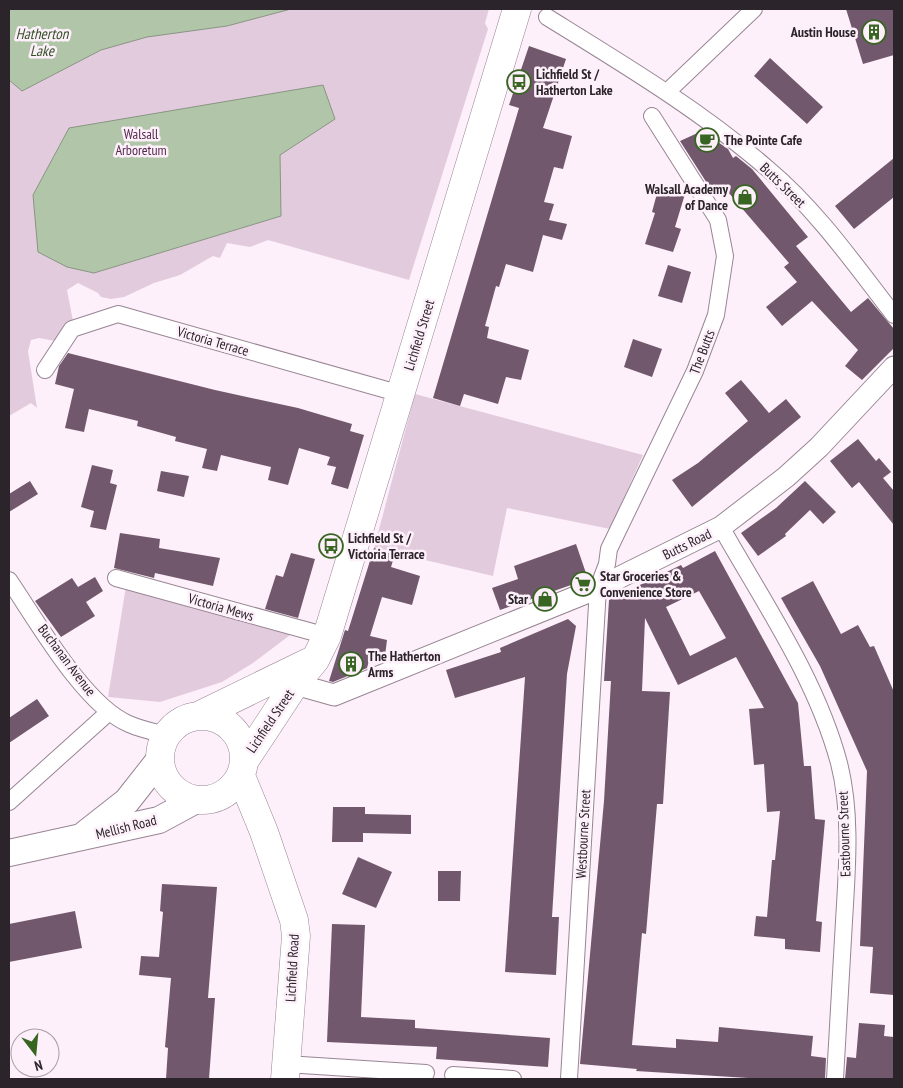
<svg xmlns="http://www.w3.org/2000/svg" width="903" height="1088" viewBox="0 0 903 1088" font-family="'PT Sans Narrow',sans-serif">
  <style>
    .green { fill: #e3cbde }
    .water { fill: #b1c6a9; stroke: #899583 }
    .building { fill: #72586c; fill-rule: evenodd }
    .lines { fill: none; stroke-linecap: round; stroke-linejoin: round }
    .minor-casing { stroke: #988594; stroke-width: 18 }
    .tertiary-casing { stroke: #988594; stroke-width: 23 }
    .primary-casing { stroke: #988594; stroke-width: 28 }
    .trunk-casing { stroke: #988594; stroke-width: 29 }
    .minor { stroke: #fff; stroke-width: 16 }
    .tertiary { stroke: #fff; stroke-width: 21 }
    .primary { stroke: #fff; stroke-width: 26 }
    .trunk { stroke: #fff; stroke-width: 28 }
    .labels { text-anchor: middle; stroke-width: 5; stroke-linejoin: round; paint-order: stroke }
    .poi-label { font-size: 14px; font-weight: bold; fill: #2b242a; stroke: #fdf0fa; text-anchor: start }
    .park-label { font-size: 14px; fill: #532b4c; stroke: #fdf0fa }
    .street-label { font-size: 14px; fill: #2b242a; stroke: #fdf0fa }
    .water-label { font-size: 15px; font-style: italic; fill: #355227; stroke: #fdf0fa }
  </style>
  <rect width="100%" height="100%" fill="#fdf0fa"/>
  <!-- green -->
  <path class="green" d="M9 9H489L485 23 488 29 409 280 268 240 250 247 227 243 220 258 213 256 180 275 154 283 124 297 111 299 101 297 98 293 78 283 67 290 73 321 55 341 39 338 31 340 28 351 37 408 31 403 9 416Z
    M415 394 643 455 610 529 507 508 493 576 374 548Z
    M126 586 298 629 253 663 222 682 160 702 108 697Z"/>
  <!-- water -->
  <path class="water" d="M9 9H291L227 26 147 37 101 50 22 91 9 80Z
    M323 85 335 119 280 155 281 216 94 273 67 267 38 252 33 195 69 128Z"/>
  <!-- building -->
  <path class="building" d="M846 9H894V55L863 64Z
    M529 46 566 59 543 128 572 136 563 169 554 167 544 202 554 204 549 220 567 224 562 240 543 235 533 272 506 264 499 287 496 286 485 326 489 327 487 338 529 350 521 380 506 377 498 404 464 394 460 406 433 398 519 108 509 105Z
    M770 58 823 107 807 124 754 76Z
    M702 131 728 149 733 158 736 156 752 169 808 237 796 246 851 312 868 298 894 329V348L862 380 845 366 858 350 812 301 782 326 766 307 797 282 784 267 789 263 722 185 712 191 680 141Z
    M894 158V197L854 229 835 206Z
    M659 186 685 194 675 227 681 229 673 252 645 244 655 213 652 212Z
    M668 265 691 272 682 303 658 296Z
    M633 339 662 349 652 377 624 367Z
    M68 353 215 390 298 408 352 424 350 431 364 435 348 489 331 484 336 467 327 465 330 457 299 448 288 485 268 480 271 467 221 455 217 471 202 468 207 449 175 441 176 437 137 426 138 421 89 409 84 432 65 428 74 389 55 384 59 366Z
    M741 380 769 413 786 399 801 417 692 507 672 480 698 463 748 421 725 393Z
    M858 439 876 461 879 458 891 472 883 478 894 491V525L859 482 852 488 830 461Z
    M92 465 113 470 110 483 117 485 106 530 90 527 94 511 81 507Z
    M161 471 189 476 184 497 157 491Z
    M30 481 38 494 9 512V494Z
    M805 481 836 512 823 524 810 510 785 534 786 536 758 556 741 533 776 508Z
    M120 533 160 539 159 548 220 558 213 586 155 573 154 578 114 568Z
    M576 544 588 579 500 610 492 588 518 579 514 566Z
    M374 548 395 554 391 567 420 576 412 605 382 597 370 636 387 640 385 656 371 653 367 668 333 682 329 681 345 630 348 631Z
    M715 551 798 703 804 766H811L815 819 825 820 816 921 822 922 820 952 785 949V939L754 936 756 916 767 917 772 860H775L780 811 767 812 764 764 754 765 749 709 764 708 736 657 678 685 645 618 642 691 670 692 663 804H657L646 934 642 933 632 1045 676 1048V1039L718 1042 719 1027 813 1036 811 1056 826 1058 825 1079H766L636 1071 637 1069 580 1064 604 801 611 681H604L609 600 681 565 683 568ZM699 591 726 638 690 656 666 607Z
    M291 553 315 559 298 618 265 609 276 575 283 577Z
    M95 577 103 591 86 602 95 616 61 637 35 601 72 578 78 587Z
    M813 581 841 634 858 625 870 647 874 646 894 692V995L870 993 873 947 860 946 867 771 820 666 781 598Z
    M568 619 576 626 567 674 552 917H559L556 975 505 972 525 677 455 698 446 670 501 652 500 648Z
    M37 699 49 716 9 743V718Z
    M333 807H365V814L411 815V834L363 833V842H332Z
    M358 857 392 872 376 908 342 894Z
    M438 871H461L460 901H438Z
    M162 884 217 887 208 998H215L209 1079H166L168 1048 165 1047 171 978 139 975 141 956 159 957 163 912 160 911Z
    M75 911 82 948 9 962V924Z
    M332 924 365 925 361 1017 415 1020V1028L550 1038 548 1067 436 1059 437 1047 327 1042Z
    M859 1023 885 1025 884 1036 894 1037V1079H845L847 1057 856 1058Z"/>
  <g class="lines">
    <!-- minor casing -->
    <g class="minor-casing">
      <path id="minor" d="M547 17C623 64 700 110 768 169 817 210 855 265 894 315
        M667 92 754 9
        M45 370 72 329 118 314 401 394
        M721 527C764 603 816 678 839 763 852 814 847 869 844 921 841 974 838 1026 835 1079
        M116 578 327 636
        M9 580C37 621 84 705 129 724 140 729 154 732 166 735
        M9 802 109 712
        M286 1064 426 1073
        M453 1075 513 1079
        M569 1079 598 588 607 564 609 549 695 371 716 315 725 256 718 220 652 116"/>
    </g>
    <!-- tertiary casing -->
    <g class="tertiary-casing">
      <path id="tertiary" d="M295 684 334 695 598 588 721 527 786 477 819 447 894 367"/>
    </g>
    <!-- primary casing -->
    <g class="primary-casing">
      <path id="primary" d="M85 834 127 801 160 759
        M9 853 159 820 196 800"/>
    </g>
    <!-- trunk casing -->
    <g class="trunk-casing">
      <path id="trunk" d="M200 715 309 662
        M160 758a42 42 0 1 1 84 0a42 42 0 1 1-84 0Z
        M245 760 295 684 315 660 327 636 517 9
        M241 776 264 832 294 920 296 936 285 1079"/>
    </g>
    <!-- minor -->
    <use href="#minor" class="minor"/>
    <!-- tertiary -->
    <use href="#tertiary" class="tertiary"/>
    <!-- primary -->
    <use href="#primary" class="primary"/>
    <!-- trunk -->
    <use href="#trunk" class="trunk"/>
  </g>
  <!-- icons -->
  <defs>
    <g id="building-ring" transform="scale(1.25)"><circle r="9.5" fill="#fdf0fa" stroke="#396522" stroke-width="1.5"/><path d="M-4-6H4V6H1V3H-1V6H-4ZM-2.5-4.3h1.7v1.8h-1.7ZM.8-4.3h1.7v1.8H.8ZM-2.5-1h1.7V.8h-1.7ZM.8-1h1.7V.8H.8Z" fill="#396522"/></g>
    <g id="bus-ring" transform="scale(1.25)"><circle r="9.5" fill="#fdf0fa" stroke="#396522" stroke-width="1.5"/><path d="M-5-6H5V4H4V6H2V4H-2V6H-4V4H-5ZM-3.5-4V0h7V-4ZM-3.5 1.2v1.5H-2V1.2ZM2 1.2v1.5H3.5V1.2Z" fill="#396522"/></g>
    <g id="cafe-ring" transform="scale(1.25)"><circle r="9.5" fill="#fdf0fa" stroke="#396522" stroke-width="1.5"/><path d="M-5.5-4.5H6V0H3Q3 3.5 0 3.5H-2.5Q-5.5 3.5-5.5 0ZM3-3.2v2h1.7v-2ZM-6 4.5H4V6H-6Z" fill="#396522"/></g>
    <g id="shop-ring" transform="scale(1.25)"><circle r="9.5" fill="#fdf0fa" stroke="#396522" stroke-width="1.5"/><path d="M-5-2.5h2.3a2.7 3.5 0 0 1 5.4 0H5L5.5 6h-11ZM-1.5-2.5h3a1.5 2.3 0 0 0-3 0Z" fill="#396522"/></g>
    <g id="supermarket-ring" transform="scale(1.25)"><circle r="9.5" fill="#fdf0fa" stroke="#396522" stroke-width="1.5"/><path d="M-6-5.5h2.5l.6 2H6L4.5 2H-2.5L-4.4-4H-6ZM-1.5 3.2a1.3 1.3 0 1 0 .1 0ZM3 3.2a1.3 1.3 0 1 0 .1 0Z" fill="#396522"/></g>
  </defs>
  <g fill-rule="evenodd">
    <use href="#building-ring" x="874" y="32"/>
    <use href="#bus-ring" x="519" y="82"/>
    <use href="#cafe-ring" x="707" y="140"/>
    <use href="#shop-ring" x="745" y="197"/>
    <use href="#bus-ring" x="331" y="546"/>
    <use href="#supermarket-ring" x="583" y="584"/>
    <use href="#shop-ring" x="545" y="599"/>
    <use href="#building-ring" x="351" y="664"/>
  </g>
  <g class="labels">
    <!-- poi labels -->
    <g class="poi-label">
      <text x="856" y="37" text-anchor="end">Austin House</text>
      <text x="536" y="79">Lichfield St /<tspan x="536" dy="16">Hatherton Lake</tspan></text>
      <text x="724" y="145">The Pointe Cafe</text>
      <text x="728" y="194" text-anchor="end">Walsall Academy<tspan x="728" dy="16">of Dance</tspan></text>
      <text x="348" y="543">Lichfield St /<tspan x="348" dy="16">Victoria Terrace</tspan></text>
      <text x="600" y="581">Star Groceries &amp;<tspan x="600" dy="16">Convenience Store</tspan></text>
      <text x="528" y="604" text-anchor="end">Star</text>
      <text x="368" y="661">The Hatherton<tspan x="368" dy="16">Arms</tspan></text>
    </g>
    <!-- park labels -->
    <g class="park-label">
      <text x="141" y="139">Walsall<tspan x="141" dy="16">Arboretum</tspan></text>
    </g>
    <!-- street labels -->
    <g class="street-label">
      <text transform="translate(783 185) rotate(44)" y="5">Butts Street</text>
      <text transform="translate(419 335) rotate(-73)" y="5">Lichfield Street</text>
      <text transform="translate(213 341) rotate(16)" y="5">Victoria Terrace</text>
      <text transform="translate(702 352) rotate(-69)" y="5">The Butts</text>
      <text transform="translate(687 544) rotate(-26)" y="5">Butts Road</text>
      <text transform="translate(221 607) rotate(16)" y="5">Victoria Mews</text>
      <text transform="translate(67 660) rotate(53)" y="5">Buchanan Avenue</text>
      <text transform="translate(270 721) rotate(-56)" y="5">Lichfield Street</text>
      <text transform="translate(126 827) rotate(-14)" y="5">Mellish Road</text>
      <text transform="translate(583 834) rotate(-87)" y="5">Westbourne Street</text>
      <text transform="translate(844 834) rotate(-92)" y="5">Eastbourne Street</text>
      <text transform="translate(292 968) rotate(-87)" y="5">Lichfield Road</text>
    </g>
    <!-- water labels -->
    <g class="water-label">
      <text x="42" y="39">Hatherton<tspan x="42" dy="17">Lake</tspan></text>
    </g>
  </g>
  <!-- border -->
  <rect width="903" height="1088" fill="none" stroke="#2b242a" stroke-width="20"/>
  <!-- north arrow -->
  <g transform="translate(35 1053) rotate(164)"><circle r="24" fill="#fdf0fa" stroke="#a99ea7"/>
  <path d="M0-4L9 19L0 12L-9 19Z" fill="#396522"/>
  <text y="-8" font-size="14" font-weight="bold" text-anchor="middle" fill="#2b242a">N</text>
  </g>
</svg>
